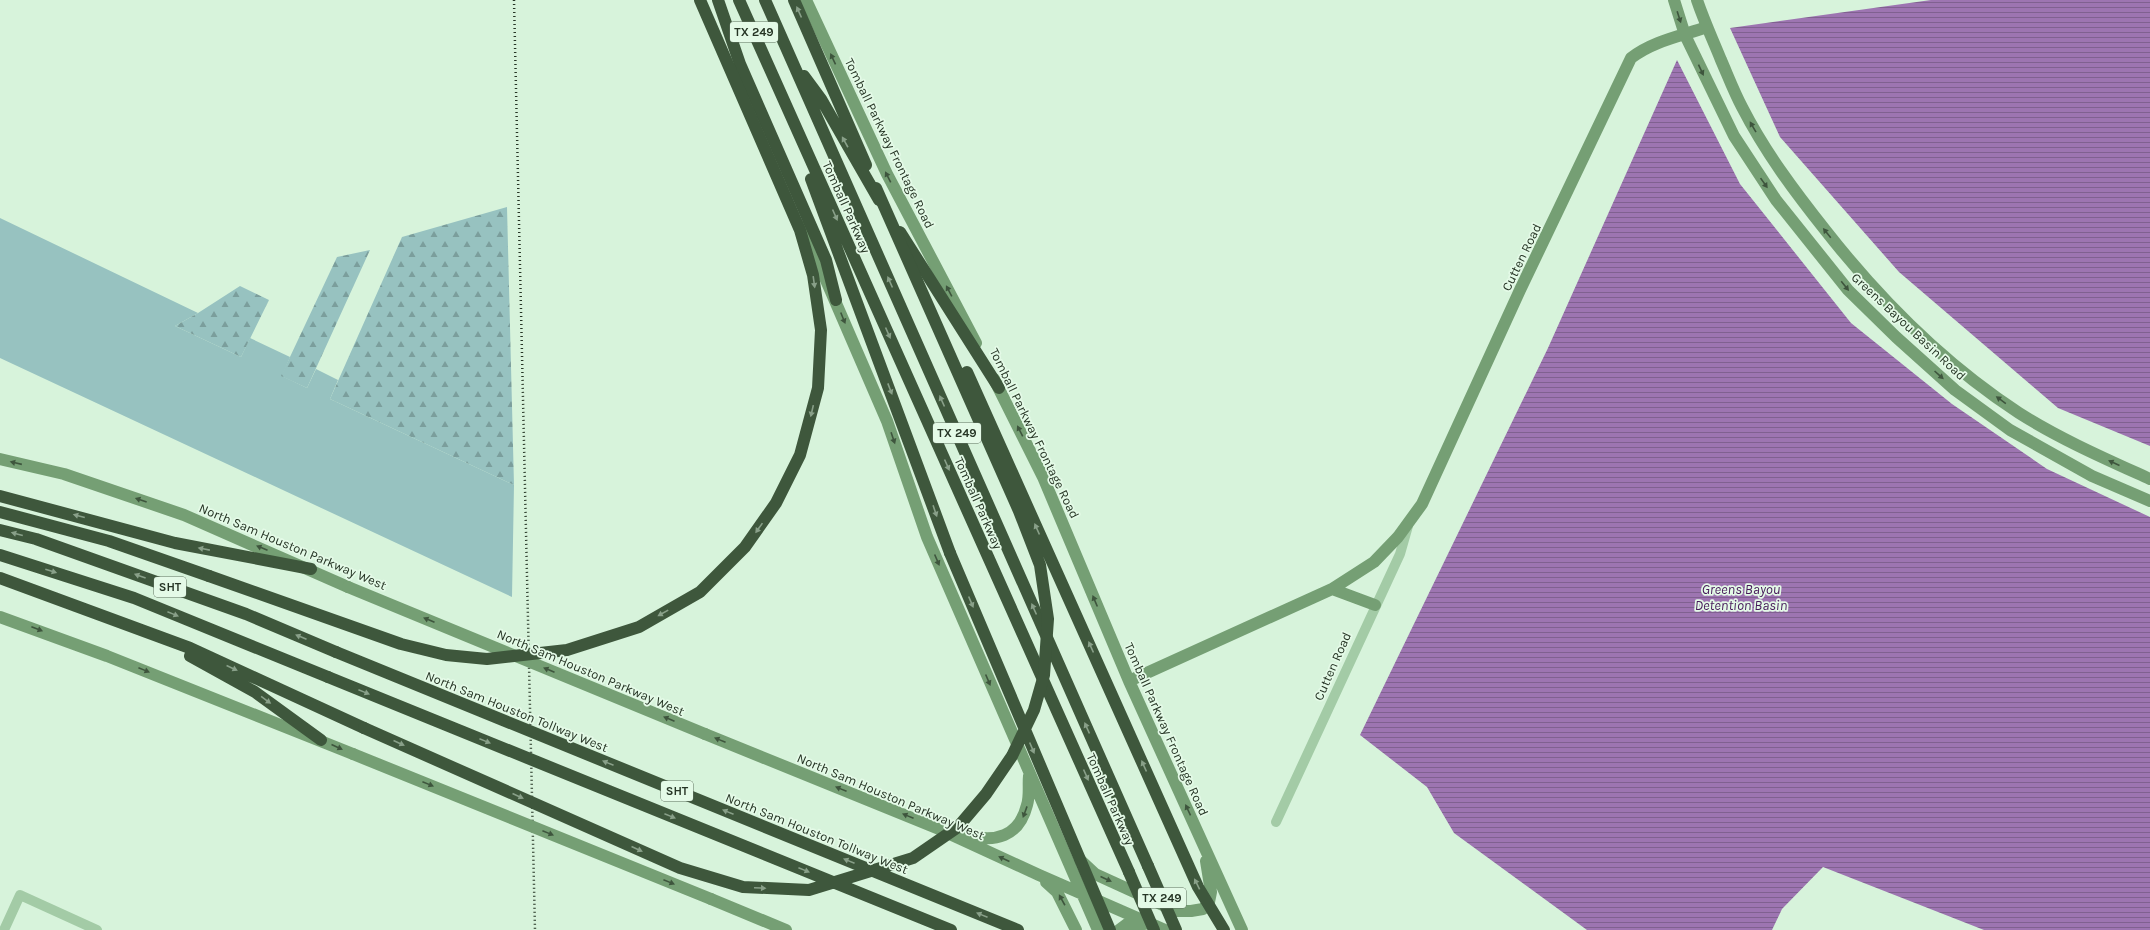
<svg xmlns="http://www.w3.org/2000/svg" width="2150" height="930" viewBox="0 0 2150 930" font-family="Karla,sans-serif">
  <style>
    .green { fill: #97c2c0 }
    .forest { fill: url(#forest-firs) }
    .water { fill: url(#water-rules) }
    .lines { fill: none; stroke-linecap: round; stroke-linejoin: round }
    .street { stroke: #a3cba6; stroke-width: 10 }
    .secondary { stroke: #759f74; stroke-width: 12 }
    .highway { stroke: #3e573c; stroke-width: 12 }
    .rail { stroke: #263525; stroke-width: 2.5; stroke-dasharray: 1 3; stroke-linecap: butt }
    .secondary-bridge { stroke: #759f74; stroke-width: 12 }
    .highway-bridge { stroke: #3e573c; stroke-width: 12 }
    .oneway { fill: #89a089 }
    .oneway2 { fill: #3e553d }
    .labels { text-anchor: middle; stroke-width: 3.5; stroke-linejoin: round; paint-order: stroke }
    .shield { fill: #e4fae7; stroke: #5f705f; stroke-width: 1 }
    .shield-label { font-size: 12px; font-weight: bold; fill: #263525 }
    .street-label { font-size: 13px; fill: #263525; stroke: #e4fae7 }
    .water-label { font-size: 14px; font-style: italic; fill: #451859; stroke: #e4fae7 }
  </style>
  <defs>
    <pattern id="forest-firs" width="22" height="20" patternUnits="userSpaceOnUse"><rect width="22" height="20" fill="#97c2c0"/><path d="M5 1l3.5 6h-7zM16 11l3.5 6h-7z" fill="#7b9e9c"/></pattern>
    <pattern id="water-rules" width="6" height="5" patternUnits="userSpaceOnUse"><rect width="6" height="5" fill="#9d75b1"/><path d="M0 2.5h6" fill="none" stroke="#806190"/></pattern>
  </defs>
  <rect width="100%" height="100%" fill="#d7f3db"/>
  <!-- green -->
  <path class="green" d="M0 218 198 313 175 326 241 357 250 338 290 357 282 376 307 388 316 369 338 380 330 399 514 485 512 597 0 358Z"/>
  <!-- forest -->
  <path class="forest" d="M507 207 514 485 330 399 402 237Z
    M370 250 307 388 281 376 337 257Z
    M240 286 269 300 241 357 175 326 198 313Z"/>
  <!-- water -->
  <path class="water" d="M1931 0H2150V446L2058 408 1899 272 1780 137 1730 28Z
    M1677 60 1740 184 1851 323 1952 404 2047 469 2150 517V930H1984L1823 867 1782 909 1772 930H1587L1454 833 1427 787 1360 735 1548 348Z"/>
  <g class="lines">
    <!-- street -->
    <path class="street" d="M1276 822 1400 554 1408 526
      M4 930 20 895 97 930"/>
    <!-- secondary -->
    <path class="secondary" d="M806 0 887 174 976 343
      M1674 0 1685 35 1734 136 1776 200 1848 290 1896 337 1955 390 2010 430 2092 476 2150 501
      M1697 0C1704 21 1713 40 1721 60 1728 76 1734 92 1742 107 1765 152 1795 192 1826 231 1881 301 1944 364 2019 413 2060 439 2106 459 2150 479
      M803 227 887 421 927 537 1098 930
      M994 379 1043 477 1129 681 1242 930
      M0 459 64 474 184 515 348 587
      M1332 589 1375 605
      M0 617 107 656 353 754
      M1129 681 1332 589 1374 562 1398 537 1422 504 1520 290 1631 58C1653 41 1681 36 1707 27
      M705 734 939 829 1039 875 1165 930
      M966 835C995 843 1019 837 1027 805 1030 796 1028 785 1029 776
      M1080 860 1095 874 1176 911H1191L1203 909 1209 902 1211 892 1206 861
      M1046 882 1057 892 1076 930
      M711 899 786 930
      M1119 930 1127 924H1145"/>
    <!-- highway -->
    <path class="highway" d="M718 0 740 64 826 260 836 300
      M739 0 1129 872
      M765 0 1148 866
      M794 0 866 165
      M804 76 821 99 879 200
      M811 179 950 553
      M900 232 999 388
      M0 496 175 543 311 569
      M0 512 109 541 209 576
      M0 530 36 539 246 614 336 652
      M0 555 134 598 328 677
      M0 578 190 648 364 728
      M190 656 255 692 321 740"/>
    <!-- rail -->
    <path class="rail" d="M514 0 535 930"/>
    <!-- secondary-bridge -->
    <path class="secondary-bridge" d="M348 587 705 734
      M353 754 711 899"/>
    <!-- highway-bridge -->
    <path class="highway-bridge" d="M967 372 1198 887 1224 930
      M950 553 1110 930
      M209 576 401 644 446 655 487 659 567 650 639 627 700 592 745 547 776 503 800 455 818 388 821 330 813 275 800 230 700 0
      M336 652 1018 930
      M328 677 951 930
      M364 728 680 868 743 887 809 890 913 858 958 827 986 794 1012 756 1034 710 1044 675 1048 619 1040 565 1019 511 876 188
      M1148 866 1176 930
      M1129 872 1154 930"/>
  </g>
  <!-- one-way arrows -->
  <defs><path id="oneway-solid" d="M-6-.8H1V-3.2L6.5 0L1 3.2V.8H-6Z"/></defs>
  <g class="oneway">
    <use href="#oneway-solid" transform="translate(799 12) rotate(-114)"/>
    <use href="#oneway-solid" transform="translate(845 142) rotate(-119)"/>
    <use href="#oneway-solid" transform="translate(835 215) rotate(66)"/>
    <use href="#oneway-solid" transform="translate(814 282) rotate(82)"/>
    <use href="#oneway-solid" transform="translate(890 282) rotate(-114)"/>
    <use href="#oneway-solid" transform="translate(888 333) rotate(66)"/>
    <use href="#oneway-solid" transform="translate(890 389) rotate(69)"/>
    <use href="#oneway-solid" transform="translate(942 401) rotate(-114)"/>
    <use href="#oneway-solid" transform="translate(812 411) rotate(103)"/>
    <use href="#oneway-solid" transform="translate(947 465) rotate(66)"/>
    <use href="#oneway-solid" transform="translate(935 511) rotate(71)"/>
    <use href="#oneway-solid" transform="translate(79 516) rotate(-165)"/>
    <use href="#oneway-solid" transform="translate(759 528) rotate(125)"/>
    <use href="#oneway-solid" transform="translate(1037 529) rotate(-114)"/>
    <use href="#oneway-solid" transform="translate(17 534) rotate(-165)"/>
    <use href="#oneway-solid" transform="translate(204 549) rotate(-169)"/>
    <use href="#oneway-solid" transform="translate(51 571) rotate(18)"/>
    <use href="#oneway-solid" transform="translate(140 576) rotate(-160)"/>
    <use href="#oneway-solid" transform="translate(971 602) rotate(67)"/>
    <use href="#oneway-solid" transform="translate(1034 609) rotate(-114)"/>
    <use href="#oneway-solid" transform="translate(663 613) rotate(151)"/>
    <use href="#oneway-solid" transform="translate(173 614) rotate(22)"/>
    <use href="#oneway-solid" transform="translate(301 637) rotate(-157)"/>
    <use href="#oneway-solid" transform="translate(1091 647) rotate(-114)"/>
    <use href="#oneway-solid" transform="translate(232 668) rotate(25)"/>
    <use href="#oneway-solid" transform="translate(364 692) rotate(22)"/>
    <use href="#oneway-solid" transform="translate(266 700) rotate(36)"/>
    <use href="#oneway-solid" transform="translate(1087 728) rotate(-114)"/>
    <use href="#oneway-solid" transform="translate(485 741) rotate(22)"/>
    <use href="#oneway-solid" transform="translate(399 743) rotate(24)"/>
    <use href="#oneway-solid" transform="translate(1032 748) rotate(67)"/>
    <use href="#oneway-solid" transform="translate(608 763) rotate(-158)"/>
    <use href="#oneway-solid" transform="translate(1144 766) rotate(-114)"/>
    <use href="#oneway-solid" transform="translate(1086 775) rotate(66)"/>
    <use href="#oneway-solid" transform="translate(518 796) rotate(24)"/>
    <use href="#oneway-solid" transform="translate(728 812) rotate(-158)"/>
    <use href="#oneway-solid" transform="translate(670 816) rotate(22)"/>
    <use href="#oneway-solid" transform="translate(637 849) rotate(24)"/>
    <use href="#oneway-solid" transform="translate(849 861) rotate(-158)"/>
    <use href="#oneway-solid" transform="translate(804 870) rotate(22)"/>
    <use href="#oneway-solid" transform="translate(1197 884) rotate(-116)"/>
    <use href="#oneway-solid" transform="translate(760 888) rotate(2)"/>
    <use href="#oneway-solid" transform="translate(982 915) rotate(-158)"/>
  </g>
  <g class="oneway2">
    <use href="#oneway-solid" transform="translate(1679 17) rotate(72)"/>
    <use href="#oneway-solid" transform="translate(833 59) rotate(-115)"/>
    <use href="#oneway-solid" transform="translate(1701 70) rotate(65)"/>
    <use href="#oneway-solid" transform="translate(1753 127) rotate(-120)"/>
    <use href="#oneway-solid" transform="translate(888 177) rotate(-117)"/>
    <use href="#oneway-solid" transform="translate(1764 183) rotate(55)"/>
    <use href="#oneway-solid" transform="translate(1827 233) rotate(-129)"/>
    <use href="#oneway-solid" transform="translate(1845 286) rotate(51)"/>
    <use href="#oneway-solid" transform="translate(949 291) rotate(-118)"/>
    <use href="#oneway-solid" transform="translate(843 318) rotate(68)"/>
    <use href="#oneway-solid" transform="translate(1939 375) rotate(42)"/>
    <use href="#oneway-solid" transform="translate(2001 400) rotate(-144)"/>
    <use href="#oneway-solid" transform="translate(1020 431) rotate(-117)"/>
    <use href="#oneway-solid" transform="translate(893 438) rotate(71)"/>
    <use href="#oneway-solid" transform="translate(16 463) rotate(-167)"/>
    <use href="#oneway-solid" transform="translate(2114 463) rotate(-156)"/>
    <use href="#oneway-solid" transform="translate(141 500) rotate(-161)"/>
    <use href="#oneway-solid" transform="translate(262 548) rotate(-157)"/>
    <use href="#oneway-solid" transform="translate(937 560) rotate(67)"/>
    <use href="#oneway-solid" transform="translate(1095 601) rotate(-113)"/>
    <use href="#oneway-solid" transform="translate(429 620) rotate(-157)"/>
    <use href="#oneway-solid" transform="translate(37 629) rotate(21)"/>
    <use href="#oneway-solid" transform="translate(144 670) rotate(22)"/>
    <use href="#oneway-solid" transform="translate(549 670) rotate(-157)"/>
    <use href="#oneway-solid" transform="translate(988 680) rotate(67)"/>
    <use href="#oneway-solid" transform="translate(669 719) rotate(-157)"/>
    <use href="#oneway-solid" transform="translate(720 740) rotate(-158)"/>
    <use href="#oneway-solid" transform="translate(337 747) rotate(24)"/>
    <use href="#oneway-solid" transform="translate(428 784) rotate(22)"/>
    <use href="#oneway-solid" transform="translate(841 789) rotate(-158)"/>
    <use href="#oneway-solid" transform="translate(1188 810) rotate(-115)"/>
    <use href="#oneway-solid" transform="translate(1025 812) rotate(110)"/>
    <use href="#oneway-solid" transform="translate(908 816) rotate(-158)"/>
    <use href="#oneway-solid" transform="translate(548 833) rotate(22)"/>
    <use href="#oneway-solid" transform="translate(1004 859) rotate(-155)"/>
    <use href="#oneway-solid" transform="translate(1106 879) rotate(24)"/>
    <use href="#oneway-solid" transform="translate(669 882) rotate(22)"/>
    <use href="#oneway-solid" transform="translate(1062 900) rotate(-119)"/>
  </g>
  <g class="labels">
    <!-- shield labels -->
    <g class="shield">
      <rect x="730" y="22" width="48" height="20" rx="3"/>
      <rect x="933" y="423" width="48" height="20" rx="3"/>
      <rect x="154" y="577" width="32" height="20" rx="3"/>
      <rect x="661" y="781" width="32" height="20" rx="3"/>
      <rect x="1138" y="888" width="48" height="20" rx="3"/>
    </g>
    <g class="shield-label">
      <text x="754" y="36">TX 249</text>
      <text x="957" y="437">TX 249</text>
      <text x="170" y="591">SHT</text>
      <text x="677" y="795">SHT</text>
      <text x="1162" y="902">TX 249</text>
    </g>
    <!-- street labels -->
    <g class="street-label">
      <text transform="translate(890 143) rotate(64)" y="5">Tomball Parkway Frontage Road</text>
      <text transform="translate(847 207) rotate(66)" y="5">Tomball Parkway</text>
      <text transform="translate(1521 257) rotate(-64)" y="5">Cutten Road</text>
      <text transform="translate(1909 326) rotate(43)" y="5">Greens Bayou Basin Road</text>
      <text transform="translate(1035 433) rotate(64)" y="5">Tomball Parkway Frontage Road</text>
      <text transform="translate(979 503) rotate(66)" y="5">Tomball Parkway</text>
      <text transform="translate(293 546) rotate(23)" y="5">North Sam Houston Parkway West</text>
      <text transform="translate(1332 666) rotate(-66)" y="5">Cutten Road</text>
      <text transform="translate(591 672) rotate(23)" y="5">North Sam Houston Parkway West</text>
      <text transform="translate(517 711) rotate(22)" y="5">North Sam Houston Tollway West</text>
      <text transform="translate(1167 729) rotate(66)" y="5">Tomball Parkway Frontage Road</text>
      <text transform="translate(891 796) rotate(23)" y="5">North Sam Houston Parkway West</text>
      <text transform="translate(1111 799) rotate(66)" y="5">Tomball Parkway</text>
      <text transform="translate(817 833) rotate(22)" y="5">North Sam Houston Tollway West</text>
    </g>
    <!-- water labels -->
    <g class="water-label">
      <text x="1741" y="594">Greens Bayou<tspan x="1741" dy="16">Detention Basin</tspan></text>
    </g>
  </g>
</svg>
